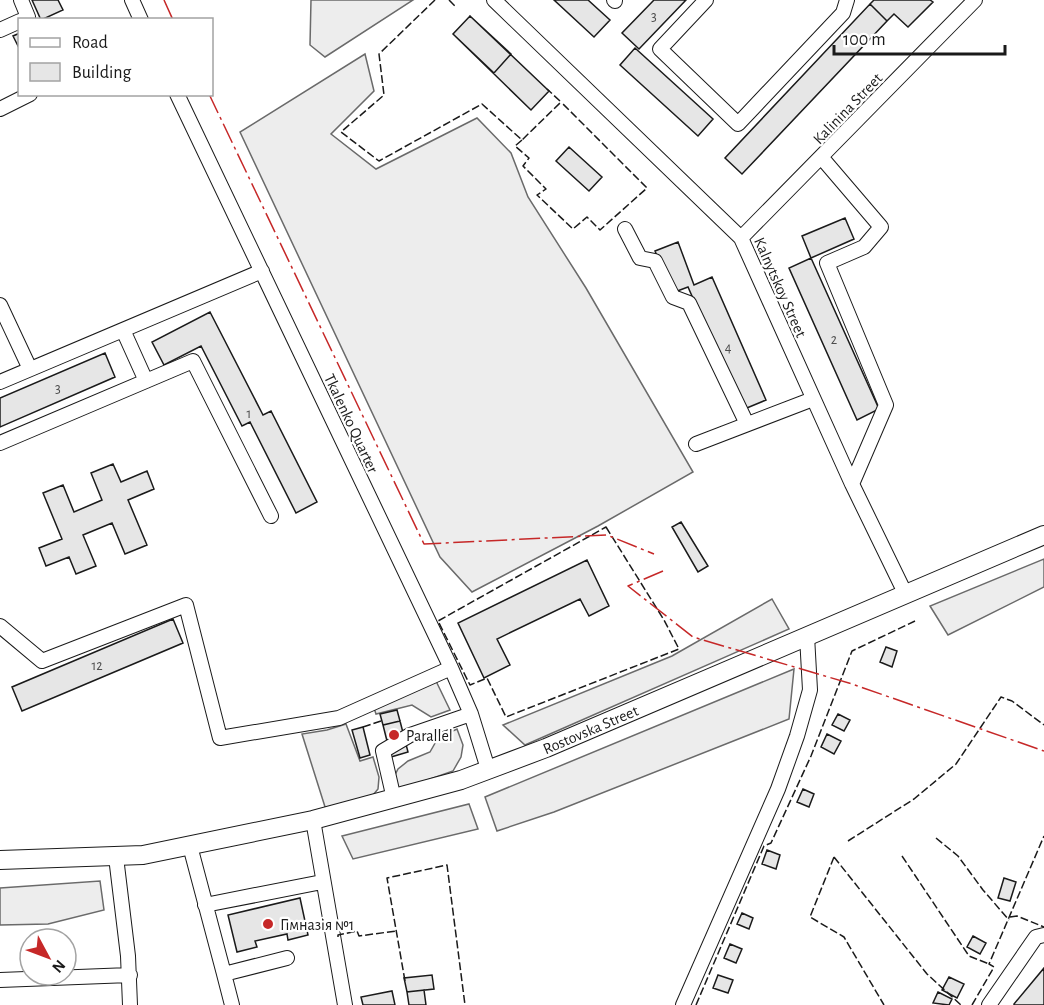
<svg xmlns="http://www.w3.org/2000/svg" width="1044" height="1005" viewBox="0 0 1044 1005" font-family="'Alegreya Sans',sans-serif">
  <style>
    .built { fill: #ededed; stroke: #6a6a6a; stroke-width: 1.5 }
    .building { fill: #e6e6e6; stroke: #1a1a1a; stroke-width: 1.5 }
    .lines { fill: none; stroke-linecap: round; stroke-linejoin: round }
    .minor-casing { stroke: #1a1a1a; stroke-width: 16 }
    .highway-casing { stroke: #1a1a1a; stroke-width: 20 }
    .minor { stroke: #fff; stroke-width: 14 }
    .highway { stroke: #fff; stroke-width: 18 }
    .fence { stroke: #1a1a1a; stroke-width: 1.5; stroke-dasharray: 8 3; stroke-linecap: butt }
    .power { stroke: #c62828; stroke-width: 1.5; stroke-dasharray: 21 4.5 3 4.5; stroke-linecap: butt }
    .poi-dot { fill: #c62828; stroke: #fff; stroke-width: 2 }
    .labels { text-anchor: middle; stroke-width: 4.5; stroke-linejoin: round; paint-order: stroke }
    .number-label { font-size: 14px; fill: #4d4d4d }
    .street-label { font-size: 16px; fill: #1a1a1a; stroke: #fff }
    .poi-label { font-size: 16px; fill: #1a1a1a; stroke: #fff; text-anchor: start }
  </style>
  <rect width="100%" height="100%" fill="#fff"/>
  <!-- built -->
  <path class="built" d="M311 0H413L325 57 310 45Z
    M365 54 374 91 331 134 376 169 477 118 511 153 528 197 586 288 693 472 598 526 472 592 440 557 240 132Z
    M1044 559V587L948 635 930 606Z
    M772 599 789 629 525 745 503 725 672 656Z
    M794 669 789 719 554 812 497 831 485 797Z
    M435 679 450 710 431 717 412 705 376 714 374 708Z
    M346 724 360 761 373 757 379 777 378 789 373 795 326 810 302 734 327 730Z
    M457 729 463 745 461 757 453 771 405 788H396L395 775 398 769 408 761 430 752 438 738Z
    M469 804 478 829 353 859 342 836Z
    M100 881 104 910 48 924 0 925V888Z"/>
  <!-- building -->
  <path class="building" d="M32 0H58L63 10 41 20Z
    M554 0H588L610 20 594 37Z
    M654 0H686L639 49 622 33Z
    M874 0H930L933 2 908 27 894 14 887 21 870 4Z
    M870 4 887 21 742 174 725 158Z
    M470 16 549 91 531 110 453 34Z
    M470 16 511 54 494 73 453 34Z
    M20 33V50L13 36Z
    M635 48 713 119 698 136 620 65Z
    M569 147 602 177 589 191 556 161Z
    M845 218 854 239 811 258 802 236Z
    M678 242 694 285 712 277 766 400 742 410 688 287 672 293 655 251Z
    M811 258 879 409 857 420 789 268Z
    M210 312 263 415 271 411 317 502 296 513 250 422 242 426 201 346 164 365 152 342Z
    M105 353 115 377 0 427V398Z
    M113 464 121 482 147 471 154 489 128 500 147 545 125 554 112 523 83 535 96 566 76 574 69 557 46 566 39 548 62 539 43 493 63 485 74 512 102 500 91 473Z
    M681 522 708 566 698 572 672 527Z
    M587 560 609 606 589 616 580 599 497 639 510 665 484 678 458 623Z
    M173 619 183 643 22 711 12 687Z
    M886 647 897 651 892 667 880 662Z
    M397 710 400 721 383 725 380 714Z
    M838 714 850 720 844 731 832 725Z
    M400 721 408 752 391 757 383 725Z
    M363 727 370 755 360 758 352 730Z
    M827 734 841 741 834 754 821 747Z
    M803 789 814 794 809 807 797 802Z
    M767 850 780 855 776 869 762 864Z
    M1004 878 1016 882 1010 901 998 898Z
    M300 898 308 935 288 940 287 934 255 941 257 947 237 952 228 915Z
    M742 913 753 918 749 929 737 924Z
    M973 936 986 943 980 954 967 947Z
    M730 944 742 949 736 963 724 958Z
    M1044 968V1005H1014V1004Z
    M432 975 434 989 407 992 404 978Z
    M718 975 733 980 728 993 713 988Z
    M949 977 964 984 957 998 942 990Z
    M424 990 426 1005H409L407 992Z
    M392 991 395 1005H363L361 997Z
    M938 992 952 999 949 1005 933 1003Z"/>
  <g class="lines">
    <!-- minor casing -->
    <g class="minor-casing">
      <path id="minor" d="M21 0 28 17 22 20
        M132 0 141 20
        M494 0 741 238 852 484 906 595
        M614 0 615 1
        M706 0 660 49 738 124 843 13 847 0
        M0 30 20 21
        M177 94 451 668 471 714 488 769
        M0 109 30 94
        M822 158 881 227 864 247 827 263 886 405 852 484
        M625 229 640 258 655 261 673 297 689 303 747 424
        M741 238 975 0
        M0 305 30 369
        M123 330 146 381
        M0 382 262 271
        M0 443 193 361 271 516
        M696 444 813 399
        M0 626 42 661 186 605 220 738 339 718 451 668
        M394 799 383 751 410 735 471 714
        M313 820 345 1005
        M190 846 224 974 287 958
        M116 857 128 956 130 1005
        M205 905 322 882
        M224 974 232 1005
        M0 980 130 975
        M683 1005 778 789 797 736 810 690 807 636
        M989 1005 1036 937 1044 935"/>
    </g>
    <!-- highway casing -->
    <g class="highway-casing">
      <g id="highway">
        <path id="s1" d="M0 860 143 855 313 820 461 780 546 748 1044 535"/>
      </g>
    </g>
    <!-- minor -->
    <use href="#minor" class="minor"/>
    <!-- highway -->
    <use href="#highway" class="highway"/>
    <!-- fence -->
    <path class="fence" d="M435 0 379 54 384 95 341 132 379 161 482 104 522 140 561 102 547 89
      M449 0 456 7
      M522 140 515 146 529 158 523 166 546 189 537 195 573 229 587 217 600 230 647 188 561 102
      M606 527 664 620 679 649 506 717 487 678 470 685 438 621Z
      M363 727 381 721
      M936 838 958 856 983 890 1009 920
      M848 841 914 799 956 764 1001 697 1012 701 1044 725
      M902 856 969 956 989 964
      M834 857 927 974 961 1005
      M834 857 810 917 844 937 884 1005
      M1010 917 1017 916 1044 927
      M338 937V935L357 931 359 936 396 931
      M405 981 387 878 447 865 465 1005
      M696 1005 764 846 771 843 811 756 852 651 915 621
      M972 1005 994 967 989 964 1044 836"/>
    <!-- power -->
    <path class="power" d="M164 0 173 20
      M209 94 424 544 607 535 654 554
      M663 571 628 586 693 637 852 684 1044 751"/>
  </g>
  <!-- markers -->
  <g class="poi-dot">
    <circle cx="394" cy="735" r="6"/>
    <circle cx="268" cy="924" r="6"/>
  </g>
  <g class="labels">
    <!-- number labels -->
    <g class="number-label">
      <text x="654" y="21">3</text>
      <text x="834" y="344">2</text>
      <text x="728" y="352">4</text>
      <text x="58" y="393">3</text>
      <text x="249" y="418">1</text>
      <text x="97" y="670">12</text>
    </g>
    <!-- street labels -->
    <g class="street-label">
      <text transform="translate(847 108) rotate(-46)" y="6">Kalinina Street</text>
      <text transform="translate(781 287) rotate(66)" y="6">Kalnytskoy Street</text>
      <text transform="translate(352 423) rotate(65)" y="6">Tkalenko Quarter</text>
      <text dy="6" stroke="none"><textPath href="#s1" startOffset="609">Rostovska Street</textPath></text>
    </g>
    <!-- poi labels -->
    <g class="poi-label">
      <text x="406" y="741">Parallel</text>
      <text x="280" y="930">Гімназія №1</text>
    </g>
  </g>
  <!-- legend -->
  <rect x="18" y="18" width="195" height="78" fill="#ffffff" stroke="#a3a3a3" stroke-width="1.5"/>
  <rect x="30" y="38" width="30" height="9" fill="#ffffff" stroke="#a3a3a3" stroke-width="1.5"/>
  <text x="72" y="48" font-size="18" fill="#1a1a1a">Road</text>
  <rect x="30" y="63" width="30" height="18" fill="#e6e6e6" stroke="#a3a3a3" stroke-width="1.5"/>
  <text x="72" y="78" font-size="18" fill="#1a1a1a">Building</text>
  <!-- north arrow -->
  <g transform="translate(48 957) rotate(131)"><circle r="28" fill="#ffffff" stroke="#a3a3a3" stroke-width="1.5"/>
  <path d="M0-4.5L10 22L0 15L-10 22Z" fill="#c62828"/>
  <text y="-9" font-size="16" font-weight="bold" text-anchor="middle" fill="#1a1a1a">N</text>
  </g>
  <!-- scale -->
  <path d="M834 45v9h171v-9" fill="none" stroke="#1a1a1a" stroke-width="3"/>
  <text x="843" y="45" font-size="18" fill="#1a1a1a" stroke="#ffffff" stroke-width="4.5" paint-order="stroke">100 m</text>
</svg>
